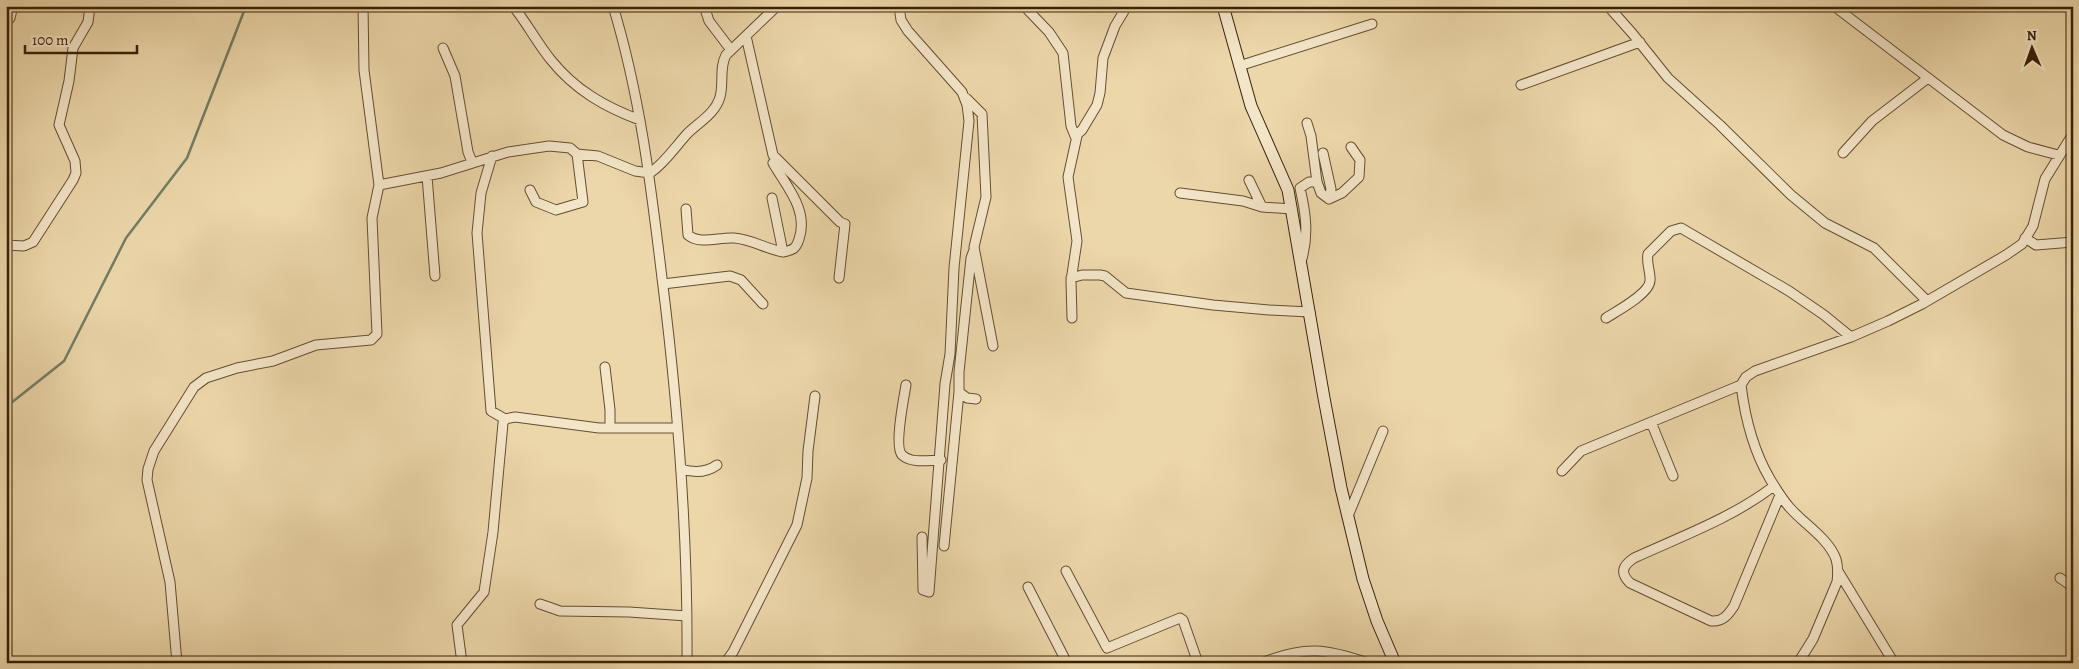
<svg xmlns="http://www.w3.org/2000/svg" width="2079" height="669" viewBox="0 0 2079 669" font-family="Alegreya,serif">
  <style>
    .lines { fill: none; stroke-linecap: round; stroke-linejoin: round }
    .stream { stroke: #727d66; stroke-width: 2.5 }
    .street-casing { stroke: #654e30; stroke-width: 11 }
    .secondary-casing { stroke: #382107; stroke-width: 13 }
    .street { stroke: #f3e5c8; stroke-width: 9 }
    .secondary { stroke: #f3e5c8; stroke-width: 11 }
  </style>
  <rect width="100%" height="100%" fill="#ecd7aa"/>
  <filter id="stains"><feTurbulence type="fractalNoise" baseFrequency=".004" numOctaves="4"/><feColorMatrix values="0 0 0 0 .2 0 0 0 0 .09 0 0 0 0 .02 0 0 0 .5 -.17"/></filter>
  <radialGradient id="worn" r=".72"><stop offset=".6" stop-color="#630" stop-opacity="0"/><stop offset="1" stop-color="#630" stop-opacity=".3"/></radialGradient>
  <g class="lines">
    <!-- stream -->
    <path class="stream" d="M6 407 64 361 126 238 187 158 246 6"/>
    <!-- street casing -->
    <g class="street-casing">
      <path id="street" d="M513 6C527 23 537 43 551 60 575 90 605 107 640 120
        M613 6C640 95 651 186 662 278 678 405 688 534 687 663
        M704 6 709 21 731 50
        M899 6 901 20 908 31 962 92 967 105 969 121 954 268 950 354 945 384 929 592 923 590 922 537
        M1024 6 1049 32 1063 53 1071 126 1075 136 1082 130 1097 105 1100 93 1103 58 1115 26 1127 6
        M1608 6 1632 33 1668 78 1720 125 1791 195 1825 223 1874 248 1927 301
        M1834 6 2003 135 2028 147 2058 155
        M6 22 10 18 13 6
        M746 36 773 155 840 222 845 224 839 278
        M443 48 455 76 468 152 472 162
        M1239 66 1372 24
        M1521 85 1640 42
        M966 98 982 114 986 197 974 247 993 346
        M1843 153 1872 121 1928 78
        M492 156 481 193 477 233 491 411 505 419
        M427 176 435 276
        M1249 180 1262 207 1292 209
        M1317 182 1321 193 1329 199 1331 189 1323 153
        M379 185 441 173 508 152 549 146 570 148 577 154 598 156 635 171 650 173C665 163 675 147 687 134 699 122 715 114 720 97 724 83 719 68 726 55L777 6
        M530 190 536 202 556 210 583 202 577 154
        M1180 193 1243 201 1262 207
        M772 198 783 252C793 250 796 249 799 239 809 210 786 186 773 163L777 159
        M1329 199 1342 193 1359 177 1360 160 1351 147
        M686 209 688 235C700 245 718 237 734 238 751 239 766 249 783 252
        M2025 238 2036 245 2073 242
        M6 245 24 246 33 242 73 180 76 173 75 161 59 125 69 81 73 48 88 22 90 6
        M974 250 971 258 959 372V392L967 398 976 399
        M1301 262C1309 236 1306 214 1300 188L1309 182H1317L1311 136 1307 123
        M1071 278 1082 275H1100L1105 276 1126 293 1213 305 1269 310 1310 312
        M663 284 730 276 741 280 763 304
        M1072 318 1071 281 1077 241 1068 177 1077 136
        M1606 318C1617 311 1649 294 1650 281 1651 272 1646 264 1648 254L1671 231 1681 228 1789 291 1824 315 1851 337
        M605 367 610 410V428
        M906 385C904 397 894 447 902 455 912 464 929 460 941 460
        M1651 422 1673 476
        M681 469C694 473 706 473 717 465
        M1562 471 1581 451 1741 385
        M1774 486C1732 518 1682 536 1634 558 1622 566 1620 573 1630 583L1711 621C1723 622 1728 615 1734 606L1780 495
        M1348 516 1383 431
        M944 546 959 392
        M1066 571 1107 648 1180 618 1183 620 1198 663
        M1838 571 1894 663
        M2060 578 2073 587
        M1028 587 1067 663
        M540 604 560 611 629 612 687 616
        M177 663 170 582 147 480 148 469 154 451 194 387 206 378 237 368 273 361 316 345 371 340 377 334 372 218 379 185 364 70 363 6
        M462 663 457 625 484 592 493 532 503 423 505 419 515 417 599 428H677
        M725 663 733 652 797 525 807 478 808 451 815 396
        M1262 663C1305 645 1327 649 1368 663
        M1798 663 1813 639 1837 582C1838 574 1838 566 1836 559 1828 538 1804 524 1790 508 1782 499 1776 489 1770 479 1753 450 1745 418 1741 385L1746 377 1755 371 1851 337 1888 321 1922 304 2006 255 2022 244 2033 226 2045 179 2073 134"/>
    </g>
    <!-- secondary casing -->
    <g class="secondary-casing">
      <path id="secondary" d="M1223 6 1251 106 1288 190 1324 398 1341 488 1363 579 1377 621 1395 663"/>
    </g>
    <!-- street -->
    <use href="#street" class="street"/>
    <!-- secondary -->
    <use href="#secondary" class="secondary"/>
  </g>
  <!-- margin -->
  <rect width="2079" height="669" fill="none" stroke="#ecd7aa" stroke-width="25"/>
  <rect x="8" y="8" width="2064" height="654" fill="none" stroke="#382107" stroke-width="2.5"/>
  <rect x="12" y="12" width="2054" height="644" fill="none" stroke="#382107"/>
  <!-- north arrow -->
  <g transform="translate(2032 48) rotate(358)" stroke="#f3e5c8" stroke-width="4" paint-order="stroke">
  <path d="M0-4L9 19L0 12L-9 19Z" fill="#382107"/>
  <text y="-8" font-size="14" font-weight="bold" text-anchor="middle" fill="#382107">N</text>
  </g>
  <!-- scale -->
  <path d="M25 45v8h112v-8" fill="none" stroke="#382107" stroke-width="2.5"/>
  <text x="32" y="45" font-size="15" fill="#382107" stroke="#f3e5c8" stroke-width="4" paint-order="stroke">100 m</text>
  <rect width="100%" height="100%" filter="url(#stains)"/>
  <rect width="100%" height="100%" fill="url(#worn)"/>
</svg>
